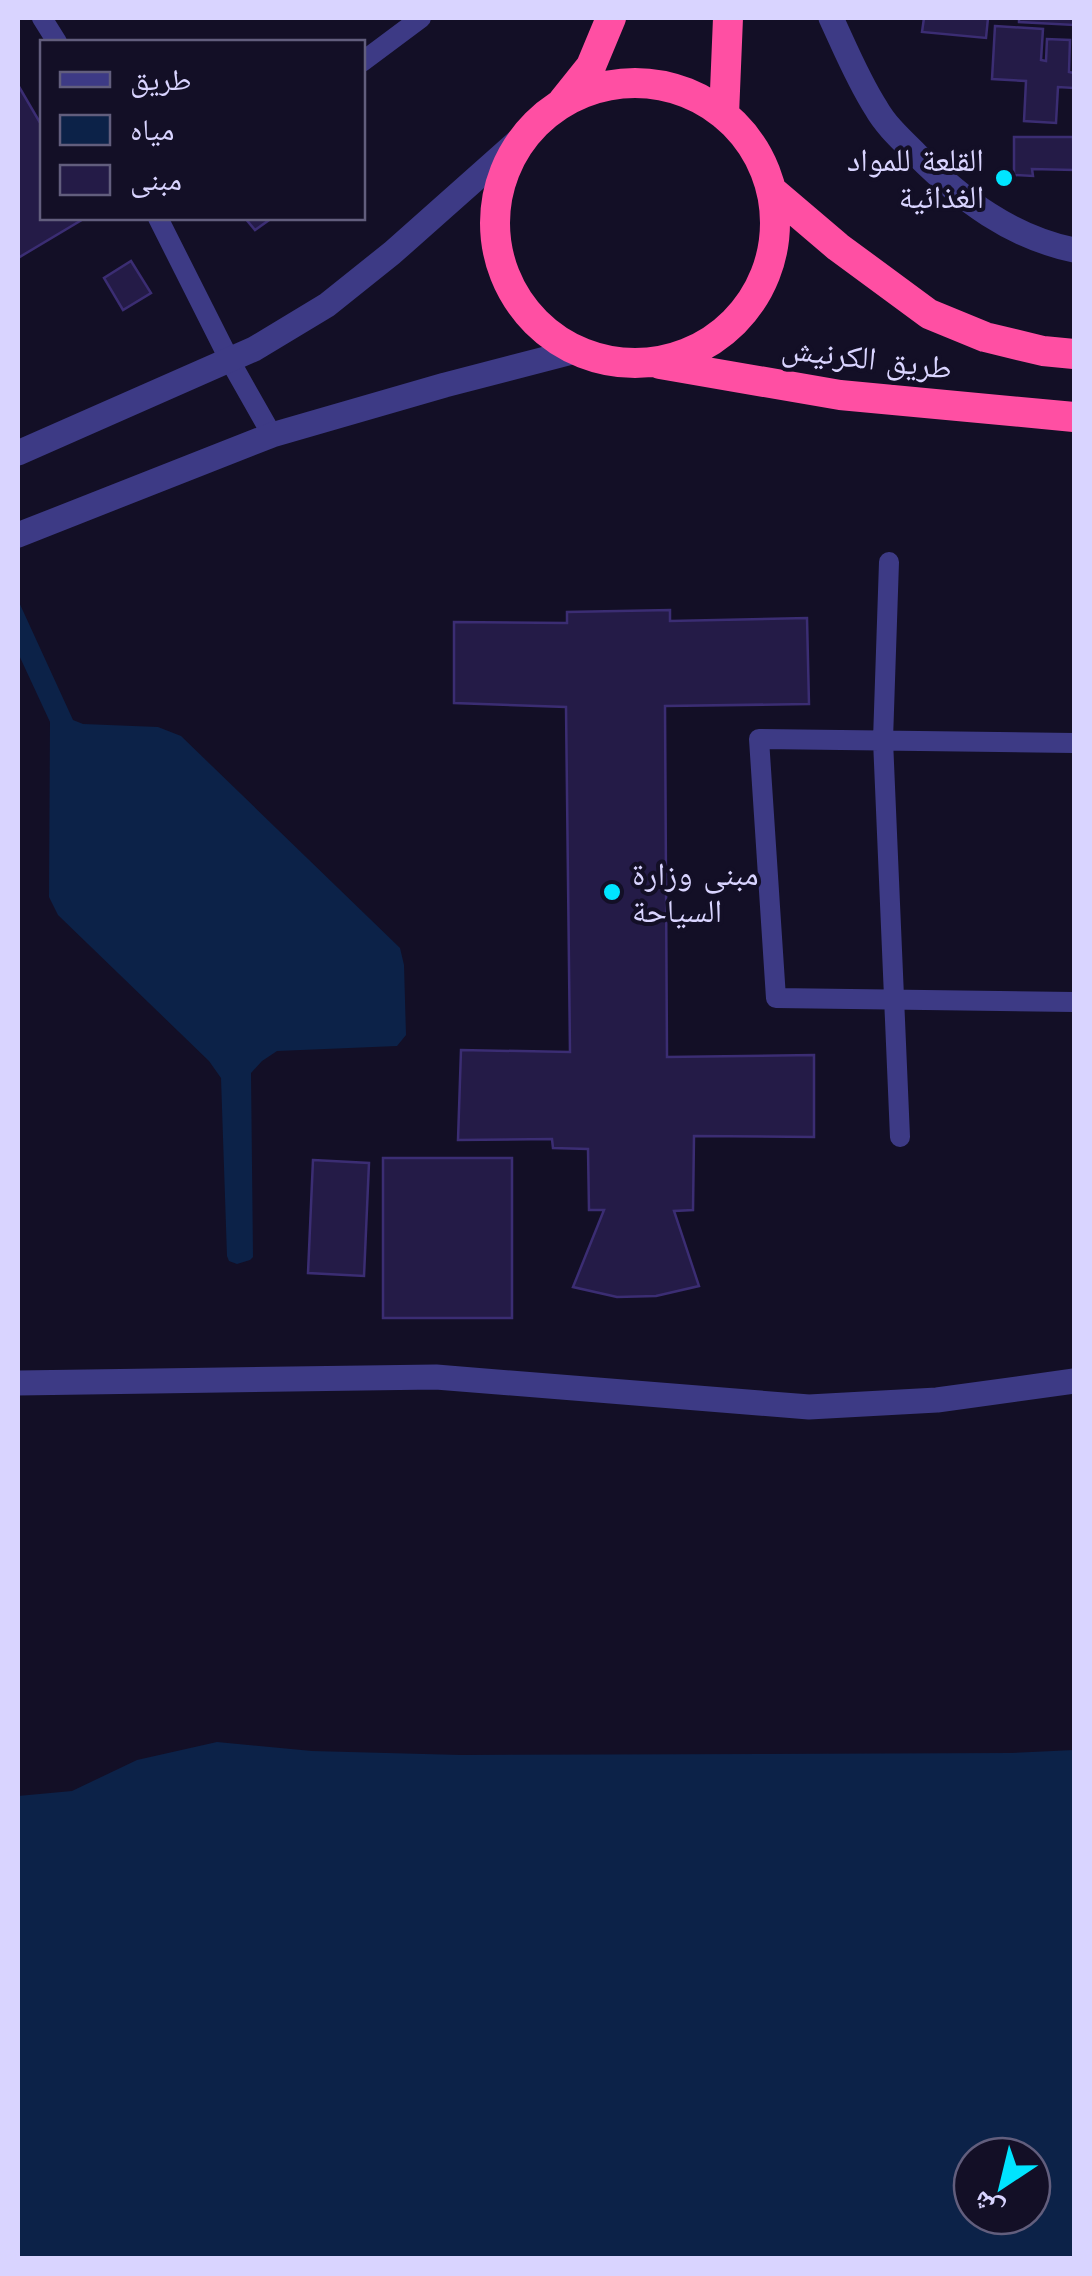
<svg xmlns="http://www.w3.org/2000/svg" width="1092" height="2276" viewBox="0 0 1092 2276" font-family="'Work Sans','Noto Naskh Arabic',sans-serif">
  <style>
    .water { fill: #0c2248; fill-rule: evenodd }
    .building { fill: #241b47; stroke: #3b2d73; stroke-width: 2.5 }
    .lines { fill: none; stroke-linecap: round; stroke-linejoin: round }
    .lane { stroke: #3d3a85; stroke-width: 20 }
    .street { stroke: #3d3a85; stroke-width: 25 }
    .highway { stroke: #ff4fa3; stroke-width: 30 }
    .poi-dot { fill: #00e5ff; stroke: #130f26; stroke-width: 4 }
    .labels { text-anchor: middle; stroke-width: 8; stroke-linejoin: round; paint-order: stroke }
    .poi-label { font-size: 32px; fill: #d9d4ff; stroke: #130f26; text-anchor: end }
    .street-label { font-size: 32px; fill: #d9d4ff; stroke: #130f26 }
  </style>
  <rect width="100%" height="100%" fill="#130f26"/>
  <!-- water -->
  <path class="water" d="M18 600 73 720 83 724 158 727 181 736 400 948 404 965 406 1035 397 1046 277 1051 262 1061 251 1073 253 1257 250 1260 237 1264 229 1261 227 1256 221 1078 209 1061 58 915 49 897 50 722 18 653Z
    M217 1742 312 1751 461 1755 1011 1753 1074 1750V2258H18V1796L72 1791 137 1760ZM972 2156H1032V2216H972Z"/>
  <!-- building -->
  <path class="building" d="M924 18H988L986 38 922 32Z
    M1019 18H1074V25L1019 22Z
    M995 26 1043 29 1041 60 1046 61 1047 39 1070 40 1069 72 1074 73V88L1058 87 1056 123 1024 121 1026 81 992 79Z
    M18 85 42 126V218H85L18 258Z
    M1014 137H1073L1074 170 1032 169 1033 176 1014 175Z
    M245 218H272L255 230Z
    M131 261 151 293 123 310 104 278Z
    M670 610V621L807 618 809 704 665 706 667 1057 814 1055V1137L694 1136 693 1210 674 1211 699 1286 656 1296 617 1297 573 1287 604 1210H589L588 1149 553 1148 552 1139 458 1140 461 1050 570 1052 566 707 454 703V622L567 623V612Z
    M383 1158H512V1318H383Z
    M313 1160 369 1163 364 1276 308 1273Z"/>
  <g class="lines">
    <!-- lane -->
    <path class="lane" d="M42 18 57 42
      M362 62 421 18
      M158 218 229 359 272 435
      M889 562 883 740 900 1137
      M1074 743 759 739 776 998 1074 1002"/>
    <!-- street -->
    <path class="street" d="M831 18C845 48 858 80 876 108 886 126 903 141 917 155 962 200 1011 237 1074 250
      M18 453 254 349 327 305 392 253 525 135
      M18 535 272 435 445 385 576 351
      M18 1383 436 1377 809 1407 937 1400 1074 1381"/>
    <!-- highway -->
    <path class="highway" d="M495 223a140 140 0 1 1 280 0a140 140 0 1 1-280 0Z
      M563 101 591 66 611 18
      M724 115 728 18
      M771 190 838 247 929 314 985 337 1043 351 1074 354
      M660 364 840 395 1074 417"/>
  </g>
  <!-- markers -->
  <g class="poi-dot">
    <circle cx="1004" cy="178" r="10"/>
    <circle cx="612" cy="892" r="10"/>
  </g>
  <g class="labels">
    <!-- poi labels -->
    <g class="poi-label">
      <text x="984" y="171">القلعة للمواد<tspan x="984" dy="37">الغذائية</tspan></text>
      <text x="632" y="885" text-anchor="start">مبنى وزارة<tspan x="632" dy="37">السياحة</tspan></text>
    </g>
    <!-- street labels -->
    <g class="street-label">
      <text transform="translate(867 358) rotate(7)" y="11">طريق الكرنيش</text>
    </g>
  </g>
  <!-- border -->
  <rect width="1092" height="2276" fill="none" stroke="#d9d4ff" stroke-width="40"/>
  <!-- legend -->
  <rect x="40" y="40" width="325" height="180" fill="#130f26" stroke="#625e7d" stroke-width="2.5"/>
  <rect x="60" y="72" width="50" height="15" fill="#3d3a85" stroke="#625e7d" stroke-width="2.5"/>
  <text x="130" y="90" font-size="30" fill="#d9d4ff">طريق</text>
  <rect x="60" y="115" width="50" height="30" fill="#0c2248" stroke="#625e7d" stroke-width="2.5"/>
  <text x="130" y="140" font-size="30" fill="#d9d4ff">مياه</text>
  <rect x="60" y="165" width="50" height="30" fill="#241b47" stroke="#625e7d" stroke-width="2.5"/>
  <text x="130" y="190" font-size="30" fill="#d9d4ff">مبنى</text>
  <!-- north arrow -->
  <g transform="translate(1002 2186) rotate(215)"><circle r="48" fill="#130f26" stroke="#625e7d" stroke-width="2.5"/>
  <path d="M0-8L18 38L0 25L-18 38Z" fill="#00e5ff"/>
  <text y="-15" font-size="28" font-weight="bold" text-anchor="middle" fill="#d9d4ff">ش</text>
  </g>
</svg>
